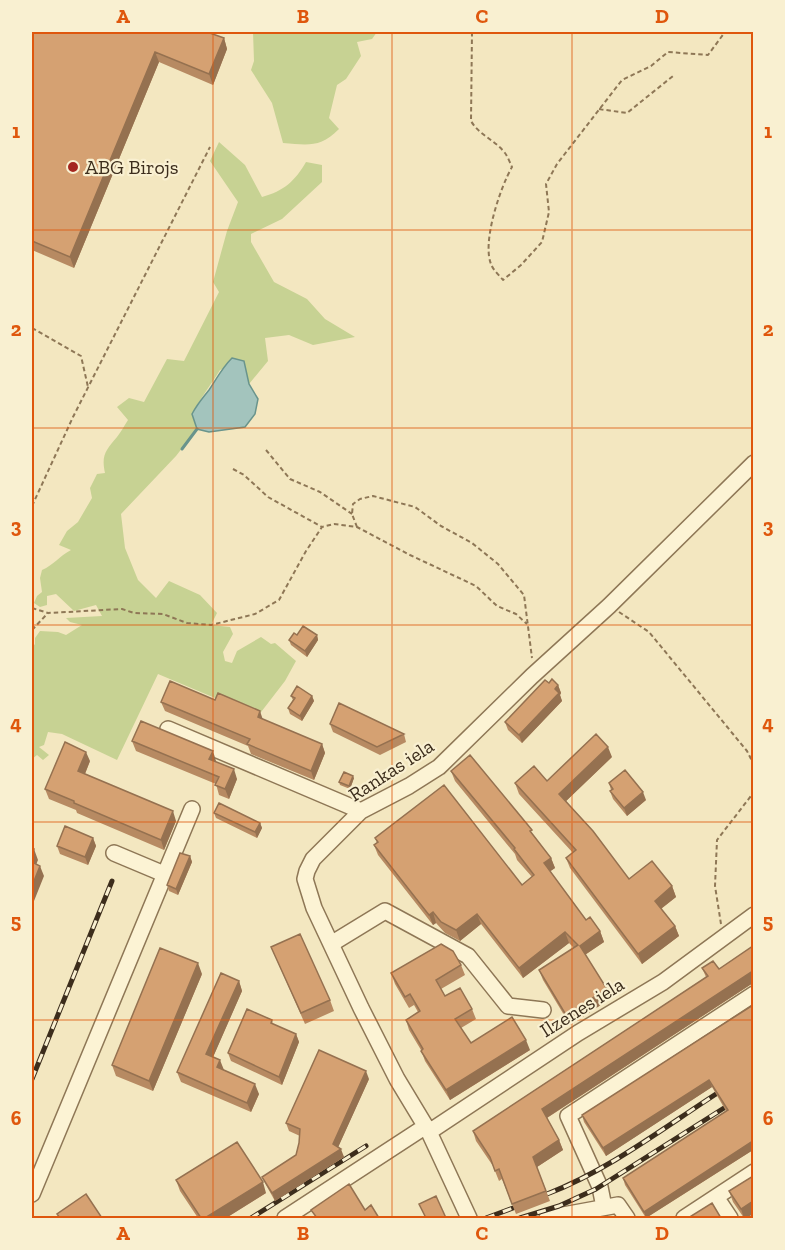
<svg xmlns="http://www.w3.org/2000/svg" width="785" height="1250" viewBox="0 0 785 1250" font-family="'Zilla Slab',serif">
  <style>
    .green { fill: #c7d293 }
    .water { fill: #a3c4bd; stroke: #69948c; stroke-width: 1.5 }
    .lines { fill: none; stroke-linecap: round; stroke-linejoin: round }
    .stream { stroke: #69948c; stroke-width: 3 }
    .minor-casing { stroke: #8e7756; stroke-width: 18 }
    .path { stroke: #8e7756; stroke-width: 2; stroke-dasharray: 4.5 3; stroke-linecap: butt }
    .minor { stroke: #fcf3d4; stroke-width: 15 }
    .rail-casing { stroke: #3c2d1c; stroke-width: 5 }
    .rail { stroke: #f9f0d1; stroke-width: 3; stroke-dasharray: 9; stroke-linecap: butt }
    .wall { fill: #b78a62 }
    .shaded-wall { fill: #957150 }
    .building { fill: #d5a172; stroke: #957150; stroke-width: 1.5 }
    .grid { fill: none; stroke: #df570d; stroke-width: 1.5; stroke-opacity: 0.55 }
    .poi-dot { fill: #a4261f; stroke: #f9f0d1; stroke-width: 2 }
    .labels { text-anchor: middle; stroke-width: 4.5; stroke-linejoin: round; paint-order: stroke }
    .poi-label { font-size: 20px; fill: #3c2d1c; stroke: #f9f0d1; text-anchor: start }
    .street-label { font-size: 20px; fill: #3c2d1c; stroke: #f9f0d1 }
    .neatline { fill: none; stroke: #df570d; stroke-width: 2 }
    .grid-label { font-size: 20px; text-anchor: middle; font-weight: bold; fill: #df570d }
  </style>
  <rect width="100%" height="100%" fill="#f3e7c0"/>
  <!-- green -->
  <path class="green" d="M253 32H377L372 39 357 42 361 56 346 79 337 85 329 118 339 129C320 148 308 145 283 143L272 103 251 70 254 61Z
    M219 142 245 165 262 197C284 191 295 181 306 162L322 165V182L282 219 251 234V242L274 282 307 299 325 319 355 337 313 345 289 335 265 338 268 361 249 384 244 361 220 370C211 385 200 398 192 415L197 429 176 456 121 514 125 548 138 580 156 598 169 581 200 595 217 613 211 625 230 627 233 634 223 652 225 661 232 663 237 651 261 637 271 644 275 643 296 661 285 681 258 716 158 674 117 760 62 734 48 732 44 745 39 747 49 755 43 760 37 755 32 759V648L35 644V638L40 631 58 632 66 635 82 625 70 622 66 618 102 616 96 605 74 611 56 594 47 596V605L40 607 34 603 37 596 42 592 40 578 42 570C54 565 59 556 71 550L59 545 67 531 78 522 92 498 90 488 97 474 105 473C101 455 106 450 117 437 121 432 124 426 128 420L117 407 129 398 144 402 167 359 184 361 219 292 213 282 227 231 238 202 210 161Z"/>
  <!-- water -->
  <path class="water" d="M232 358 244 361 249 384 258 399 255 414 245 427 209 432 197 429 192 414C198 403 202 399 209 390 217 378 222 368 232 358Z"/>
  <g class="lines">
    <!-- stream -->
    <path class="stream" d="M182 449 197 429"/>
    <!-- minor casing -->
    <g class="minor-casing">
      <path id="minor" d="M168 729 361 811
        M114 853 164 874
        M331 944 385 911 468 956 508 1006 543 1010
        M429 1132 578 1033 663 982 754 915
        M32 1194 192 809
        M716 1197 730 1218
        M604 1207 600 1187 568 1116 754 994
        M285 1218 426 1126
        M469 1218 429 1132 397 1079 361 1008 314 908 305 879 307 871 313 859 361 811 409 786 439 767 532 676 609 606 754 463
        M547 1218 618 1205 627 1218
        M684 1218 754 1172"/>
    </g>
    <!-- path -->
    <path class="path" d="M472 32 471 121C479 135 495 140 505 153 508 157 510 163 512 167 500 188 482 242 491 264 493 270 499 275 503 280L521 265 542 242 549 212 546 184 557 164 622 80 651 66 668 52 708 55 725 32
      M599 109 627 113 673 76
      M32 328 81 356 88 387
      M266 450 290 479 320 492 352 514
      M233 469 244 475 268 497 322 527
      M32 506 73 417 210 147
      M357 527 352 514 353 504 360 499 373 496 415 507 441 526 472 543 498 564 524 595 532 658
      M32 608 48 613 122 609 134 613 163 614 187 623 211 625 255 614 279 600 306 551 322 527 334 524 357 527 410 555 476 586 497 606 516 614 527 624
      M619 612 649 632 747 751 754 765
      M32 630 48 613
      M721 924 715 886 717 840 754 792"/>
    <!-- minor -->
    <use href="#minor" class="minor"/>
    <!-- rail casing -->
    <g class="rail-casing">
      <path id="rail" d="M32 1079 112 881
        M547 1194C607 1171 662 1129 716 1094
        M251 1218 366 1146
        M486 1218 513 1208
        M520 1218 559 1206 596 1189 724 1108"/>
    </g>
    <!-- rail -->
    <use href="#rail" class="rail"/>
  </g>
  <!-- wall -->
  <path class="wall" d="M32 32 224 38 227 49 213 85 159 62 74 268 32 250Z
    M297 635H317L318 640 307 657 291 645 289 640Z
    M549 683 558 685 561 693 560 695 562 701 522 743 508 730 505 722Z
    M291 696H312L314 701 302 721 290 714 288 708 293 700Z
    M215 700 322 744 325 753 314 780 251 754 248 746 165 711 161 702Z
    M330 724 404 734 406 742 380 755 333 732Z
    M132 741 216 761V762L237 779 229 799 219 795 216 784 136 751Z
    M612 757 566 801 629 879 672 886 676 897 661 909 675 926 679 936 642 964 570 868 566 858 573 853 519 794 515 783 547 781Z
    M90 761 85 774 176 821 164 850 77 813 76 810 49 799 45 789Z
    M451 771 535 837 551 858 555 868 550 871 586 920 600 931 604 942 585 955 607 989 610 999 570 1025 543 980 539 970 574 948 569 943 523 978 481 924 460 941 445 933 436 923 433 925 378 855 374 845 377 843 375 838 522 885 532 877 517 860 515 854 455 781Z
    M354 778 350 789 340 785 339 782Z
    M609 783 646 800 627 816 613 799 610 791 611 790Z
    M214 813 260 823 262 828 257 838 216 818Z
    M93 838 96 846 88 865 60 854 57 846Z
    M190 856 192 862 178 895 169 891 167 885Z
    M753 946V983L547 1118 559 1140 563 1150 537 1167 550 1201 516 1214 502 1179 499 1181 493 1166 476 1141 473 1131 706 977 702 968 719 969Z
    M271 947 330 1000 334 1011 305 1024Z
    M461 965 465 975 441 989 445 996 472 1009 476 1019 461 1028 471 1043 530 1050 450 1100 425 1061 421 1050 409 1030 406 1020 418 1012 414 1005 409 1008 395 984 391 973Z
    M202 974 153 1091 116 1076 112 1065Z
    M239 981 242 991 213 1057 224 1070 259 1094 251 1112 181 1082 177 1072Z
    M753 1005V1150L646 1218 625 1185 623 1178 726 1111 712 1087 606 1156 584 1122 582 1115Z
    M272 1020 273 1024 296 1034 299 1042 282 1085 231 1061 228 1053Z
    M369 1079 338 1147 344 1157 275 1201 266 1185 262 1177 296 1155 299 1143 300 1136 289 1131 286 1123Z
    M753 1176V1214L746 1218H744L733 1202 729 1191Z
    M176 1180 266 1193 226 1218H198L180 1191Z"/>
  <!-- shaded-wall -->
  <path class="shaded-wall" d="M224 38 227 49 213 85 209 74Z
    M155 52 159 62 74 268 70 257Z
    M317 635 318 640 307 657 305 651Z
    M558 685 561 693 560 695 562 701 522 743 519 735Z
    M312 696 314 701 302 721 300 716Z
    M260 711 263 720 258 717Z
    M322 744 325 753 314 780 311 771Z
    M608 747 612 757 563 804 559 794Z
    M213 751 216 761 213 769 209 759Z
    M86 752 90 761 82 781 78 771Z
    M234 769 237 779 229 799 225 789Z
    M353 776 354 778 350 789 349 786Z
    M643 792 646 800 627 816 624 808Z
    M173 811 176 821 164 850 161 840Z
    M260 823 262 828 257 838 255 832Z
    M93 838 96 846 88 865 85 857Z
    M34 849 38 860 33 872 32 868V856Z
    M190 856 192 862 178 895 176 889Z
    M551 858 555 868 548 873 544 863Z
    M40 866 44 876 32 906V886Z
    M672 886 676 897 658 911 655 901Z
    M433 912 436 923 433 925 429 915Z
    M477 914 481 924 460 941 456 930Z
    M675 926 679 936 642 964 638 954Z
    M600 931 604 942 583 956 580 946Z
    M565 932 569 943 523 978 519 968Z
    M198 963 202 974 153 1091 149 1081Z
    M753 971V983L545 1119 542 1109Z
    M239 981 242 991 210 1064 206 1054Z
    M607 989 610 999 570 1025 566 1015Z
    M296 1034 299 1042 282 1085 279 1077Z
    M526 1040 530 1050 450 1100 446 1090Z
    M220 1060 224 1070 221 1077 217 1067Z
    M366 1071 369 1079 336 1152 341 1149 344 1157 275 1201 272 1193 333 1144Z
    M709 1080 712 1087 606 1156 603 1148Z
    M255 1084 259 1094 251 1112 247 1103Z
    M559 1140 563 1150 537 1167 533 1157Z
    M753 1141V1150L646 1218 644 1212Z
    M263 1182 266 1193 226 1218H205Z
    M753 1201V1214L746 1218H744L741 1209Z"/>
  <!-- building -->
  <path class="building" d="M32 32H207L224 38 209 74 155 52 70 257 32 241Z
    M303 626 317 635 305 651 289 640 294 633 297 635Z
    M552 679 558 685 555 689 559 693 519 735 505 722 545 680 549 683Z
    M170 681 215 700 218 693 260 711 258 717 322 744 311 771 247 744 250 739 161 702Z
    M297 686 312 696 300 716 288 708 295 698 291 696Z
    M339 703 404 734 377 747 330 724Z
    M141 721 213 751 209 759 234 769 225 789 215 785 219 777 132 741Z
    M596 734 608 747 559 794 593 831 629 879 652 861 672 886 655 901 675 926 638 954 566 858 576 850 515 783 534 766 547 781Z
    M65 742 86 752 78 771 173 811 161 840 74 803V801L45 789Z
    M470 755 532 830 530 831 551 858 544 863 586 920 590 917 600 931 580 946 607 989 566 1015 539 970 578 945 565 932 519 968 477 914 456 930 441 922 433 912 429 915 374 845 378 842 375 838 444 785 522 885 534 875 514 849 515 848 451 771Z
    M625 770 643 792 624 808 610 791 613 789 609 783Z
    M344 772 353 776 349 786 339 782Z
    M219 803 260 823 255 832 214 813Z
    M65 826 93 838 85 857 57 846Z
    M32 848 34 849 32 856Z
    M180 853 190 856 176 889 167 885Z
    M32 862 40 866 32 886Z
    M300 934 330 1000 301 1013 271 947Z
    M441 944 453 951 461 965 436 980 445 996 460 988 472 1009 455 1019 471 1043 512 1017 526 1040 446 1090 421 1051 423 1049 406 1020 420 1011 410 994 405 997 391 973Z
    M753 946V971L542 1109 559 1140 533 1157 546 1191 512 1204 499 1169 495 1171 490 1157 473 1131 708 976 702 968 713 961 719 969Z
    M160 948 198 963 149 1081 112 1065Z
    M221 973 239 981 206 1054 220 1060 217 1067 255 1084 247 1103 177 1072Z
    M753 1005V1141L644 1212 623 1178 728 1110 709 1080 603 1148 582 1115Z
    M247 1009 272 1020 271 1023 296 1034 279 1077 228 1053Z
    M319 1050 366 1071 333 1144 341 1149 272 1193 262 1177 296 1155 299 1143 300 1129 286 1123Z
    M237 1142 263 1182 205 1218H201L176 1180Z
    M753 1176V1201L741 1209 729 1191Z
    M349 1184 365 1210 371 1205 379 1218H317L311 1210Z
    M86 1194 102 1218H60L57 1214Z
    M436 1196 446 1218H426L419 1204Z
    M712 1203 721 1218H688Z"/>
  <!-- grid -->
  <path class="grid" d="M213 32V1218M392 32V1218M572 32V1218M32 230H754M32 428H754M32 625H754M32 822H754M32 1020H754"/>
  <!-- markers -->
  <circle class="poi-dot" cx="73" cy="167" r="6"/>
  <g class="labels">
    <!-- poi labels -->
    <g class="poi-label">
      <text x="85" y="174">ABG Birojs</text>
    </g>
    <!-- street labels -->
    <g class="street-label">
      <text transform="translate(391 770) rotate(-33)" y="7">Rankas iela</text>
      <text transform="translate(582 1007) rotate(-32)" y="7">Ilzenes iela</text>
    </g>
  </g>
  <!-- border -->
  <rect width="785" height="1250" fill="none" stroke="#f9f0d1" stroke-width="66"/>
  <rect x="33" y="33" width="719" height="1184" class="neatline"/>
  <g class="grid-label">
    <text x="123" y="23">A</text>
    <text x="303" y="23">B</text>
    <text x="482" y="23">C</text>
    <text x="662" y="23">D</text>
    <text x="16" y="138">1</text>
    <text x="768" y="138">1</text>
    <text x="16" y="336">2</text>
    <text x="768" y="336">2</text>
    <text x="16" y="533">3</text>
    <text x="768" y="533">3</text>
    <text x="16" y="730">4</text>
    <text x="768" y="730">4</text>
    <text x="16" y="928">5</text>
    <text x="768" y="928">5</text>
    <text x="16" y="1125">6</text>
    <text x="768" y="1125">6</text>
    <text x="123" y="1240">A</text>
    <text x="303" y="1240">B</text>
    <text x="482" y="1240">C</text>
    <text x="662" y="1240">D</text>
  </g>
</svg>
